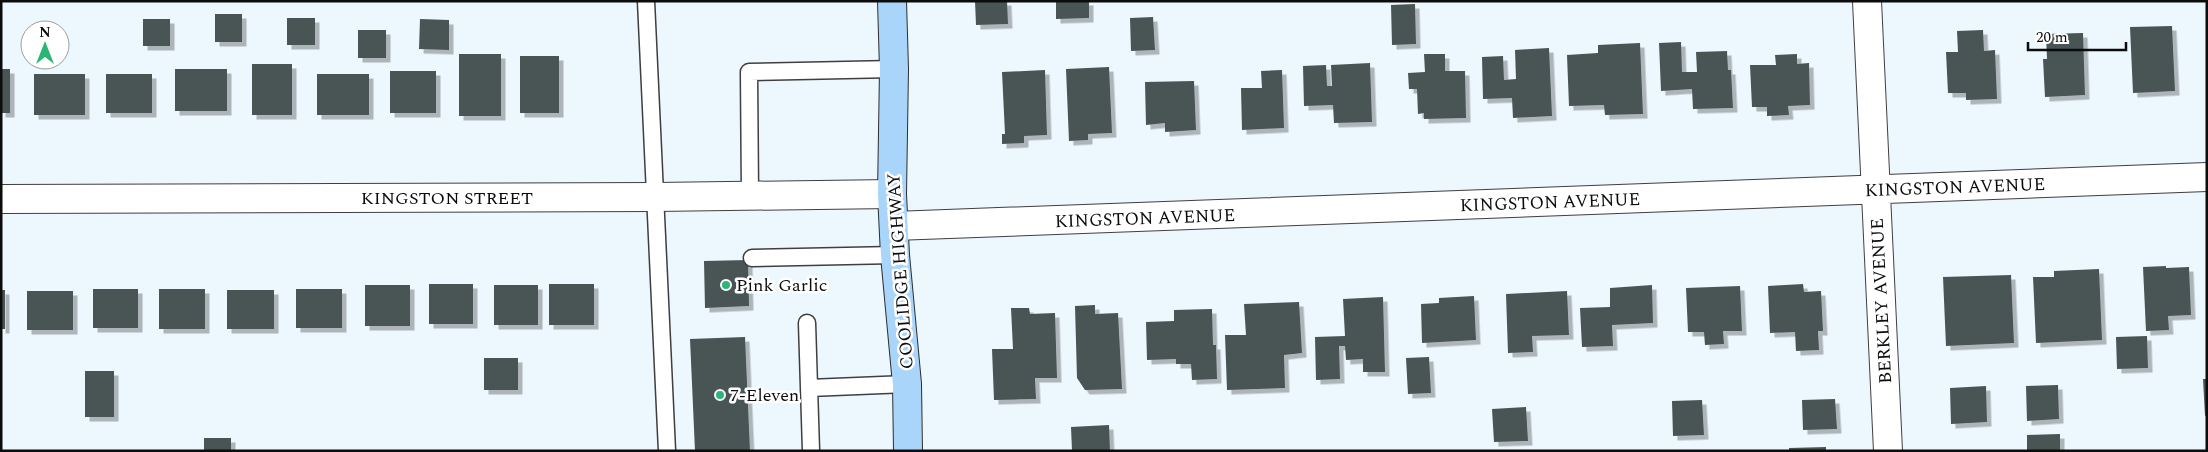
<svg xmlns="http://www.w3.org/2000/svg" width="2208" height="452" viewBox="0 0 2208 452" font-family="Spectral,serif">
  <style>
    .building { fill: #495454; filter: url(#shadow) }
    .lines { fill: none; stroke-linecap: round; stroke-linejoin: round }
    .service-casing { stroke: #3f3f3f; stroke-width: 19 }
    .minor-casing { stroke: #3f3f3f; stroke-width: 30 }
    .secondary-casing { stroke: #2e2e2e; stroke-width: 30 }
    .service { stroke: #fff; stroke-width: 16 }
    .minor { stroke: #fff; stroke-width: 28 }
    .secondary { stroke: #aad5fb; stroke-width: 28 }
    .poi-dot { fill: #2bb676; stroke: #fff; stroke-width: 2 }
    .labels { text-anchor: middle; stroke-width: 5; stroke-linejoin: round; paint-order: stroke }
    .street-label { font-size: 18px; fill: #0c0c0c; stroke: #fff }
    .poi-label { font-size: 18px; fill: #0c0c0c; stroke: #fff; text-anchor: start }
  </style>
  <defs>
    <filter id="shadow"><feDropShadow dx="4.5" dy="4.5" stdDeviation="0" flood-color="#0004"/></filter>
  </defs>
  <rect width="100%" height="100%" fill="#ecf7fe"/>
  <!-- building -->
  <path class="building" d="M975 1H1007L1008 24 976 25Z
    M1056 1H1089V18L1056 19Z
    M1415 4 1416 44 1392 45 1391 5Z
    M215 14H242V42H215Z
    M1153 17 1155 50 1131 51 1130 18Z
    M287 18H315V45H287Z
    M143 19H170V46H143Z
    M420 19 449 20V50L419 49Z
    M2172 26 2175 91 2133 93 2130 27Z
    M358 30H386V58H358Z
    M1983 30 1984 51 1995 50 1997 99 1966 100V93H1948L1946 52H1958L1957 31Z
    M2083 33 2085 95 2045 97 2043 59H2047L2046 34Z
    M1681 42 1682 72H1697L1696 52 1727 51 1728 70H1731L1733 108 1693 109 1692 89 1661 91 1659 43Z
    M1640 43 1643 114 1605 115 1604 105 1569 106 1567 55 1598 53V45Z
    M1549 48 1552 116 1513 118 1512 98 1483 99 1482 57 1503 56 1504 80 1516 79 1515 50Z
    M459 54H501V116H459Z
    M1424 54H1445V71H1465L1466 118 1424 119V113L1418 114 1417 89H1409L1408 73 1425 72Z
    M1797 54V64L1809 63 1810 105 1788 106 1789 115 1767 116V107H1752L1750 65H1776L1775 55Z
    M520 56H559V113H520Z
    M1370 63 1372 122 1334 123 1333 105 1304 106 1303 66 1326 65 1327 86H1332L1331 65Z
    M252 64H292V115H252Z
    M1109 67 1112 133 1088 134V140L1069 141 1066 69Z
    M1 69H10V113H1Z
    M175 69H227V111H175Z
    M1045 70 1047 135 1024 136V143L1002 144V134H1005L1002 72Z
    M1282 70 1284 128 1242 130 1241 88H1262L1261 71Z
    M390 71H436V113H390Z
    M34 74H85V115H34Z
    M106 74H152V113H106Z
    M317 74H369V115H317Z
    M1194 81 1196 130 1165 132V123L1146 125 1145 82Z
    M748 260 749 306 705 308 704 261Z
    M2166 266V268L2189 267 2191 315 2168 316 2169 330 2146 331 2143 267Z
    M2099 269 2102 340 2036 343 2033 277H2054V271Z
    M2011 275 2014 343 1946 346 1943 277Z
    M429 284H473V324H429Z
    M549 284H594V325H549Z
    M1803 284 1804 292 1821 291 1823 331H1818L1819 350 1796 351 1795 332 1770 333 1768 286Z
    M365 285H410V326H365Z
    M494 285H538V325H494Z
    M1652 285 1653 323 1612 325 1613 346 1582 347 1580 308 1610 307V288Z
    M1740 286 1742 331H1723L1724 344 1705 345 1704 332H1688L1686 288Z
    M93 289H138V328H93Z
    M159 289H205V329H159Z
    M296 289H342V328H296Z
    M1 290H5V329H1Z
    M227 290H274V329H227Z
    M27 291H73V330H27Z
    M1567 291 1569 335 1532 336 1533 352 1508 353 1506 294Z
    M1474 296 1476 340 1422 343 1421 304 1439 303V298Z
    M1383 297 1385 372H1363V359L1346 360 1345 346H1339L1340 379 1316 380 1315 337 1345 336 1343 299Z
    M1299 302 1302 353 1284 355 1285 388 1227 390 1225 335H1246L1244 304Z
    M1095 305V314L1118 313 1122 389 1085 390 1077 378 1075 306Z
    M1011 308H1029L1030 314 1055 313 1057 378H1035L1036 399 994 400 992 349H1013Z
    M1212 309 1213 345H1216L1217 379 1192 380 1191 364H1176V359L1147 360 1146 322 1174 321V310Z
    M2147 336 2148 368 2117 369 2116 337Z
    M745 337 750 451H695L690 339Z
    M1429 357 1431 393 1408 394 1406 358Z
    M484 358H518V390H484Z
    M85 371H114V417H85Z
    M2203 379H2207V415L2205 416Z
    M2058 385 2059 419 2027 421 2026 386Z
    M1986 386 1987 422 1951 424 1950 388Z
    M1835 399 1837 429 1803 430 1802 400Z
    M1702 400 1704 435 1673 436 1672 401Z
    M1526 407 1528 441 1494 442 1492 409Z
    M1109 425 1110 451H1072L1071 427Z
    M2060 434V451H2027V435Z
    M204 438H231V451H204Z
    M1826 447V451H1789V448Z"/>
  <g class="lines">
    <!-- service casing -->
    <g class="service-casing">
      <path id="service" d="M646 1 667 451
        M750 196 749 72 894 69
        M752 258 895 255
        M807 323 811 451
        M809 388 907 384"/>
    </g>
    <!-- minor casing -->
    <g class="minor-casing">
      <path id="minor" d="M1867 1 1888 451
        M1 199 655 197 892 194
        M894 226 2207 177"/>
    </g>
    <!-- secondary casing -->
    <g class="secondary-casing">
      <path id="secondary" d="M892 1 894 69 892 194 895 255 907 384 908 451"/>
    </g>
    <!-- service -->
    <use href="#service" class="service"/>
    <!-- minor -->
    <use href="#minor" class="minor"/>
    <!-- secondary -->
    <use href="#secondary" class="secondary"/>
  </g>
  <!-- markers -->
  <g class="poi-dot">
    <circle cx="726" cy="285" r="5"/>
    <circle cx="720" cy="395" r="5"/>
  </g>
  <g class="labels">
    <!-- street labels -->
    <g class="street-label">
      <text transform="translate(1955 187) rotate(-2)" y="6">KINGSTON AVENUE</text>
      <text x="447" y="204">KINGSTON STREET</text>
      <text transform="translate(1550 202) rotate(-2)" y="6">KINGSTON AVENUE</text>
      <text transform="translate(1145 218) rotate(-2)" y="6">KINGSTON AVENUE</text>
      <text transform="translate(900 271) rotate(-94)" y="6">COOLIDGE HIGHWAY</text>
      <text transform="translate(1881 301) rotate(-93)" y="6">BERKLEY AVENUE</text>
    </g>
    <!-- poi labels -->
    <g class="poi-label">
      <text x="736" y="291">Pink Garlic</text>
      <text x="730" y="401">7-Eleven</text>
    </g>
  </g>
  <!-- border -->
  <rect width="2208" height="452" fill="none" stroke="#0c0c0c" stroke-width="5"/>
  <!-- north arrow -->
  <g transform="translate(45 45)"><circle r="24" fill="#ffffff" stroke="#9e9e9e"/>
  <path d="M0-4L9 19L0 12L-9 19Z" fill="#2bb676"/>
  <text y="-8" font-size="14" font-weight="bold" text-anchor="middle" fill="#0c0c0c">N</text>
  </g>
  <!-- scale -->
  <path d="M2028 42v8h98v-8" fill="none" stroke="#0c0c0c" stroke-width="2.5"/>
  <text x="2036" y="42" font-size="15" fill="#0c0c0c" stroke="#ffffff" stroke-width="4" paint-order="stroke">20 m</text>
</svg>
